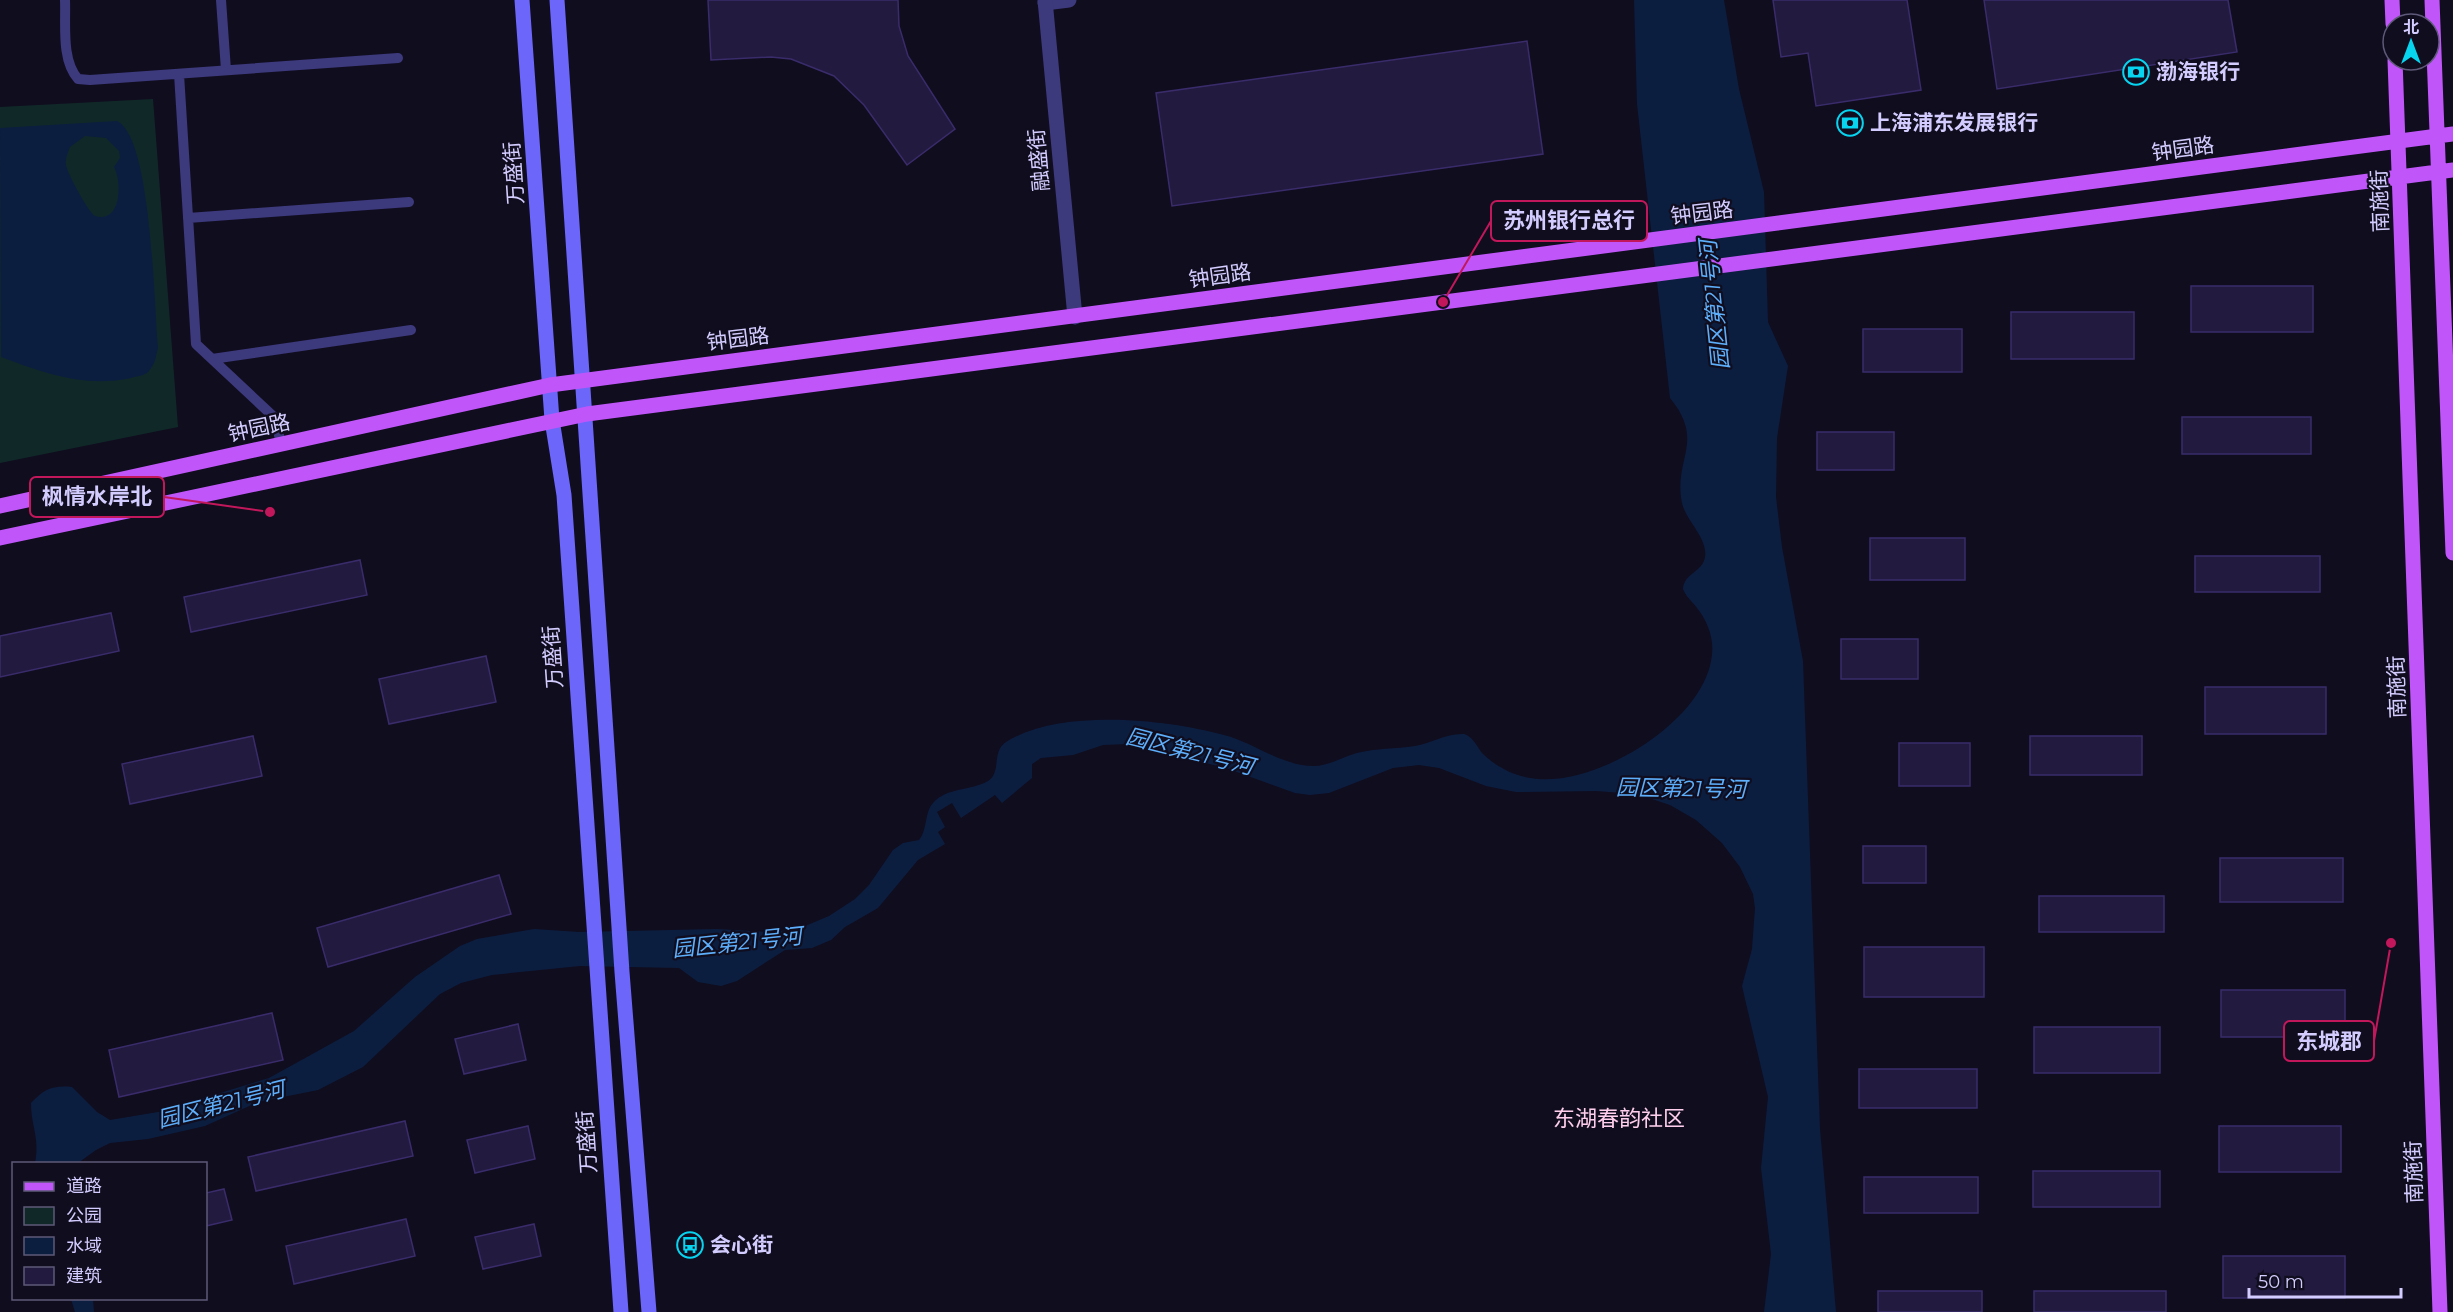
<svg xmlns="http://www.w3.org/2000/svg" width="2453" height="1312" viewBox="0 0 2453 1312" font-family="Montserrat,'Noto Sans SC',sans-serif">
  <style>
    .green { fill: #102928 }
    .water { fill: #0c1e3f; fill-rule: evenodd }
    .building { fill: #221a3f; stroke: #3a2c6b; stroke-width: 1.5 }
    .lines { fill: none; stroke-linecap: round; stroke-linejoin: round }
    .service { stroke: #3d397d; stroke-width: 10 }
    .minor { stroke: #3d397d; stroke-width: 15 }
    .tertiary { stroke: #3d397d; stroke-width: 15 }
    .secondary { stroke: #6c66fb; stroke-width: 15 }
    .primary { stroke: #c056fa; stroke-width: 15 }
    .labels { text-anchor: middle; stroke-width: 4.5; stroke-linejoin: round; paint-order: stroke }
    .poi-label { font-size: 21px; font-weight: bold; fill: #d3ccfe; stroke: #100d1f; text-anchor: start }
    .street-label { font-size: 21px; fill: #d3ccfe; stroke: #100d1f }
    .water-label { font-size: 22px; font-style: italic; fill: #5daffb; stroke: #100d1f }
    .neighbourhood-label { font-size: 22px; fill: #feceec; stroke: #100d1f }
    .leader { fill: none; stroke: #c2185b; stroke-width: 2 }
    .callout-dot { fill: #c2185b; stroke: #100d1f; stroke-width: 2 }
    .callout { fill: #100d1f; stroke: #c2185b; stroke-width: 2 }
    .callout-label { font-size: 22px; text-anchor: middle; font-weight: bold; fill: #d3ccfe }
  </style>
  <rect width="100%" height="100%" fill="#100d1f"/>
  <!-- green -->
  <path class="green" d="M153 99 178 427 0 463V107Z"/>
  <!-- water -->
  <path class="water" d="M1634 0H1724L1739 89 1764 192 1768 322 1788 366 1777 438 1776 497 1782 547 1803 661 1820 1129 1836 1312H1764L1771 1254 1761 1168 1768 1097 1742 986 1752 949 1755 908 1753 894 1740 867 1722 843 1696 820 1670 805 1637 794 1596 791 1516 792 1486 786 1439 768 1419 765 1393 768 1329 793 1310 795 1295 793 1226 768 1128 744 1103 745 1073 755 1041 758 1032 764V778L1002 803 995 795 961 818 952 803 937 812 945 827 938 832 945 844 918 860 878 908 845 927 831 940 812 948 785 950 737 981 721 986 698 982 679 968 580 966 492 975 461 983 440 994 363 1067 318 1090 258 1102 205 1126 148 1139 110 1143 96 1150 78 1163H35C40 1137 31 1127 31 1103 44 1089 53 1085 72 1087L97 1112 110 1120 158 1112 269 1078 354 1031 415 977 460 946 477 939 534 929 579 932 717 929 769 932 798 929 829 916 855 899 869 885 893 850 903 843 919 840C928 829 924 813 933 803 947 787 971 791 988 781 1002 772 991 752 1006 742 1060 708 1165 719 1224 735 1255 743 1281 766 1314 766 1329 766 1342 757 1357 753 1376 748 1396 749 1415 746 1432 743 1447 733 1464 734 1473 737 1476 745 1482 753 1495 766 1512 775 1530 778 1593 790 1707 721 1712 654 1714 638 1707 620 1697 608 1692 601 1686 597 1683 589 1684 573 1703 572 1705 557 1708 538 1686 521 1682 503 1673 458 1706 442 1670 398L1637 104Z
    M117 121C152 137 154 307 158 347 156 357 155 365 148 372 144 376 137 376 131 378 85 388 43 373 1 357L0 128ZM85 136 106 138 119 151 120 158 114 167C122 181 122 224 95 216 89 213 67 173 66 165 65 158 68 153 70 147Z
    M71 1299H93L94 1312H75Z"/>
  <!-- building -->
  <path class="building" d="M708 0H898L899 26 908 56 955 129 907 165 864 105 834 76 791 59 771 57 711 60Z
    M1773 0H1907L1921 90 1816 106 1808 53 1781 57Z
    M1984 0H2228L2237 52 1997 89Z
    M1527 41 1543 154 1172 206 1156 93Z
    M2191 286H2313V332H2191Z
    M2011 312H2134V359H2011Z
    M1863 329H1962V372H1863Z
    M2182 417H2311V454H2182Z
    M1817 432H1894V470H1817Z
    M1870 538H1965V580H1870Z
    M2195 556H2320V592H2195Z
    M360 560 367 595 191 632 184 597Z
    M111 613 119 651 0 677V636Z
    M1841 639H1918V679H1841Z
    M486 656 496 702 389 724 379 679Z
    M2205 687H2326V734H2205Z
    M253 736 262 776 130 804 122 764Z
    M2030 736H2142V775H2030Z
    M1899 743H1970V786H1899Z
    M1863 846H1926V883H1863Z
    M2220 858H2343V902H2220Z
    M499 875 511 914 328 967 317 928Z
    M2039 896H2164V932H2039Z
    M1864 947H1984V997H1864Z
    M2221 990H2345V1037H2221Z
    M272 1013 283 1060 119 1097 109 1050Z
    M518 1024 526 1060 464 1074 455 1039Z
    M2034 1027H2160V1073H2034Z
    M1859 1069H1977V1108H1859Z
    M405 1121 413 1156 256 1191 248 1157Z
    M528 1126 535 1159 475 1173 467 1140Z
    M2219 1126H2341V1172H2219Z
    M2033 1171H2160V1207H2033Z
    M1864 1177H1978V1213H1864Z
    M224 1189 232 1220 206 1226V1193Z
    M406 1219 415 1256 294 1284 286 1246Z
    M534 1224 541 1256 483 1269 475 1237Z
    M2223 1256H2345V1298H2223Z
    M1878 1291H1982V1312H1878Z
    M2034 1291H2166V1312H2034Z"/>
  <g class="lines">
    <!-- service -->
    <path class="service" d="M65 0C66 24 61 60 78 79L90 80 398 58
      M221 0 226 70
      M179 74 196 344 275 418 281 444
      M188 218 409 202
      M212 359 411 330"/>
    <!-- minor -->
    <path class="minor" d="M1045 3 1069 0"/>
    <!-- tertiary -->
    <path class="tertiary" d="M1045 0 1075 317"/>
    <!-- secondary -->
    <path class="secondary" d="M522 0 552 420 564 495 621 1312
      M557 0 622 972 649 1312"/>
    <!-- primary -->
    <path class="primary" d="M2392 0 2393 24
      M2432 0 2453 553
      M2395 60 2440 1312
      M0 506 550 385 2453 134
      M0 538 587 414 2453 170"/>
  </g>
  <!-- icons -->
  <defs>
    <g id="bank-ring" transform="scale(1.35)"><circle r="9.5" fill="#100d1f" stroke="#07d4ef" stroke-width="1.5"/><path d="M-6-4H6V4H-6ZM0-2.3a2.3 2.3 0 1 0 0 4.6a2.3 2.3 0 1 0 0-4.6Z" fill="#07d4ef"/></g>
    <g id="bus-ring" transform="scale(1.35)"><circle r="9.5" fill="#100d1f" stroke="#07d4ef" stroke-width="1.5"/><path d="M-5-6H5V4H4V6H2V4H-2V6H-4V4H-5ZM-3.5-4V0h7V-4ZM-3.5 1.2v1.5H-2V1.2ZM2 1.2v1.5H3.5V1.2Z" fill="#07d4ef"/></g>
  </defs>
  <g fill-rule="evenodd">
    <use href="#bank-ring" x="2136" y="72"/>
    <use href="#bank-ring" x="1850" y="123"/>
    <use href="#bus-ring" x="690" y="1245"/>
  </g>
  <g class="labels">
    <!-- poi labels -->
    <g class="poi-label">
      <text x="2156" y="79">渤海银行</text>
      <text x="1870" y="130">上海浦东发展银行</text>
      <text x="710" y="1252">会心街</text>
    </g>
    <!-- street labels -->
    <g class="street-label">
      <text transform="translate(2183 149) rotate(-8)" y="7">钟园路</text>
      <text transform="translate(1039 160) rotate(-95)" y="7">融盛街</text>
      <text transform="translate(514 173) rotate(-94)" y="7">万盛街</text>
      <text transform="translate(2380 201) rotate(-92)" y="7">南施街</text>
      <text transform="translate(1702 213) rotate(-7)" y="7">钟园路</text>
      <text transform="translate(1220 276) rotate(-8)" y="7">钟园路</text>
      <text transform="translate(738 339) rotate(-7)" y="7">钟园路</text>
      <text transform="translate(259 428) rotate(-12)" y="7">钟园路</text>
      <text transform="translate(553 657) rotate(-94)" y="7">万盛街</text>
      <text transform="translate(2397 687) rotate(-92)" y="7">南施街</text>
      <text transform="translate(587 1142) rotate(-94)" y="7">万盛街</text>
      <text transform="translate(2414 1172) rotate(-92)" y="7">南施街</text>
    </g>
    <!-- water labels -->
    <g class="water-label">
      <text transform="translate(1714 305) rotate(-96)" y="8">园区第21号河</text>
      <text transform="translate(1190 751) rotate(14)" y="8">园区第21号河</text>
      <text transform="translate(1681 788) rotate(1)" y="8">园区第21号河</text>
      <text transform="translate(737 942) rotate(-6)" y="8">园区第21号河</text>
      <text transform="translate(221 1104) rotate(-14)" y="8">园区第21号河</text>
    </g>
    <!-- neighbourhood labels -->
    <g class="neighbourhood-label">
      <text x="1619" y="1126">东湖春韵社区</text>
    </g>
  </g>
  <!-- callouts -->
  <path class="leader" d="M1443 302L1491 221M270 512L164 497M2391 943L2374 1041"/>
  <g class="callout-dot">
    <circle cx="1443" cy="302" r="6"/>
    <circle cx="270" cy="512" r="6"/>
    <circle cx="2391" cy="943" r="6"/>
  </g>
  <g class="callout">
    <rect x="1491" y="201" width="156" height="40" rx="6"/>
    <rect x="30" y="477" width="134" height="40" rx="6"/>
    <rect x="2284" y="1021" width="90" height="40" rx="6"/>
  </g>
  <g class="callout-label">
    <text x="1569" y="228">苏州银行总行</text>
    <text x="97" y="504">枫情水岸北</text>
    <text x="2329" y="1049">东城郡</text>
  </g>
  <!-- legend -->
  <rect x="12" y="1162" width="195" height="138" fill="#100d1f" stroke="#5e5978" stroke-width="1.5"/>
  <rect x="24" y="1182" width="30" height="9" fill="#c056fa" stroke="#5e5978" stroke-width="1.5"/>
  <text x="66" y="1192" font-size="18" fill="#d3ccfe">道路</text>
  <rect x="24" y="1207" width="30" height="18" fill="#102928" stroke="#5e5978" stroke-width="1.5"/>
  <text x="66" y="1222" font-size="18" fill="#d3ccfe">公园</text>
  <rect x="24" y="1237" width="30" height="18" fill="#0c1e3f" stroke="#5e5978" stroke-width="1.5"/>
  <text x="66" y="1252" font-size="18" fill="#d3ccfe">水域</text>
  <rect x="24" y="1267" width="30" height="18" fill="#221a3f" stroke="#5e5978" stroke-width="1.5"/>
  <text x="66" y="1282" font-size="18" fill="#d3ccfe">建筑</text>
  <!-- north arrow -->
  <g transform="translate(2411 42)"><circle r="28" fill="#100d1f" stroke="#5e5978" stroke-width="1.5"/>
  <path d="M0-4.5L10 22L0 15L-10 22Z" fill="#07d4ef"/>
  <text y="-9" font-size="16" font-weight="bold" text-anchor="middle" fill="#d3ccfe">北</text>
  </g>
  <!-- scale -->
  <path d="M2249 1288v9h152v-9" fill="none" stroke="#d3ccfe" stroke-width="3"/>
  <text x="2258" y="1288" font-size="18" fill="#d3ccfe" stroke="#100d1f" stroke-width="4.5" paint-order="stroke">50 m</text>
</svg>
